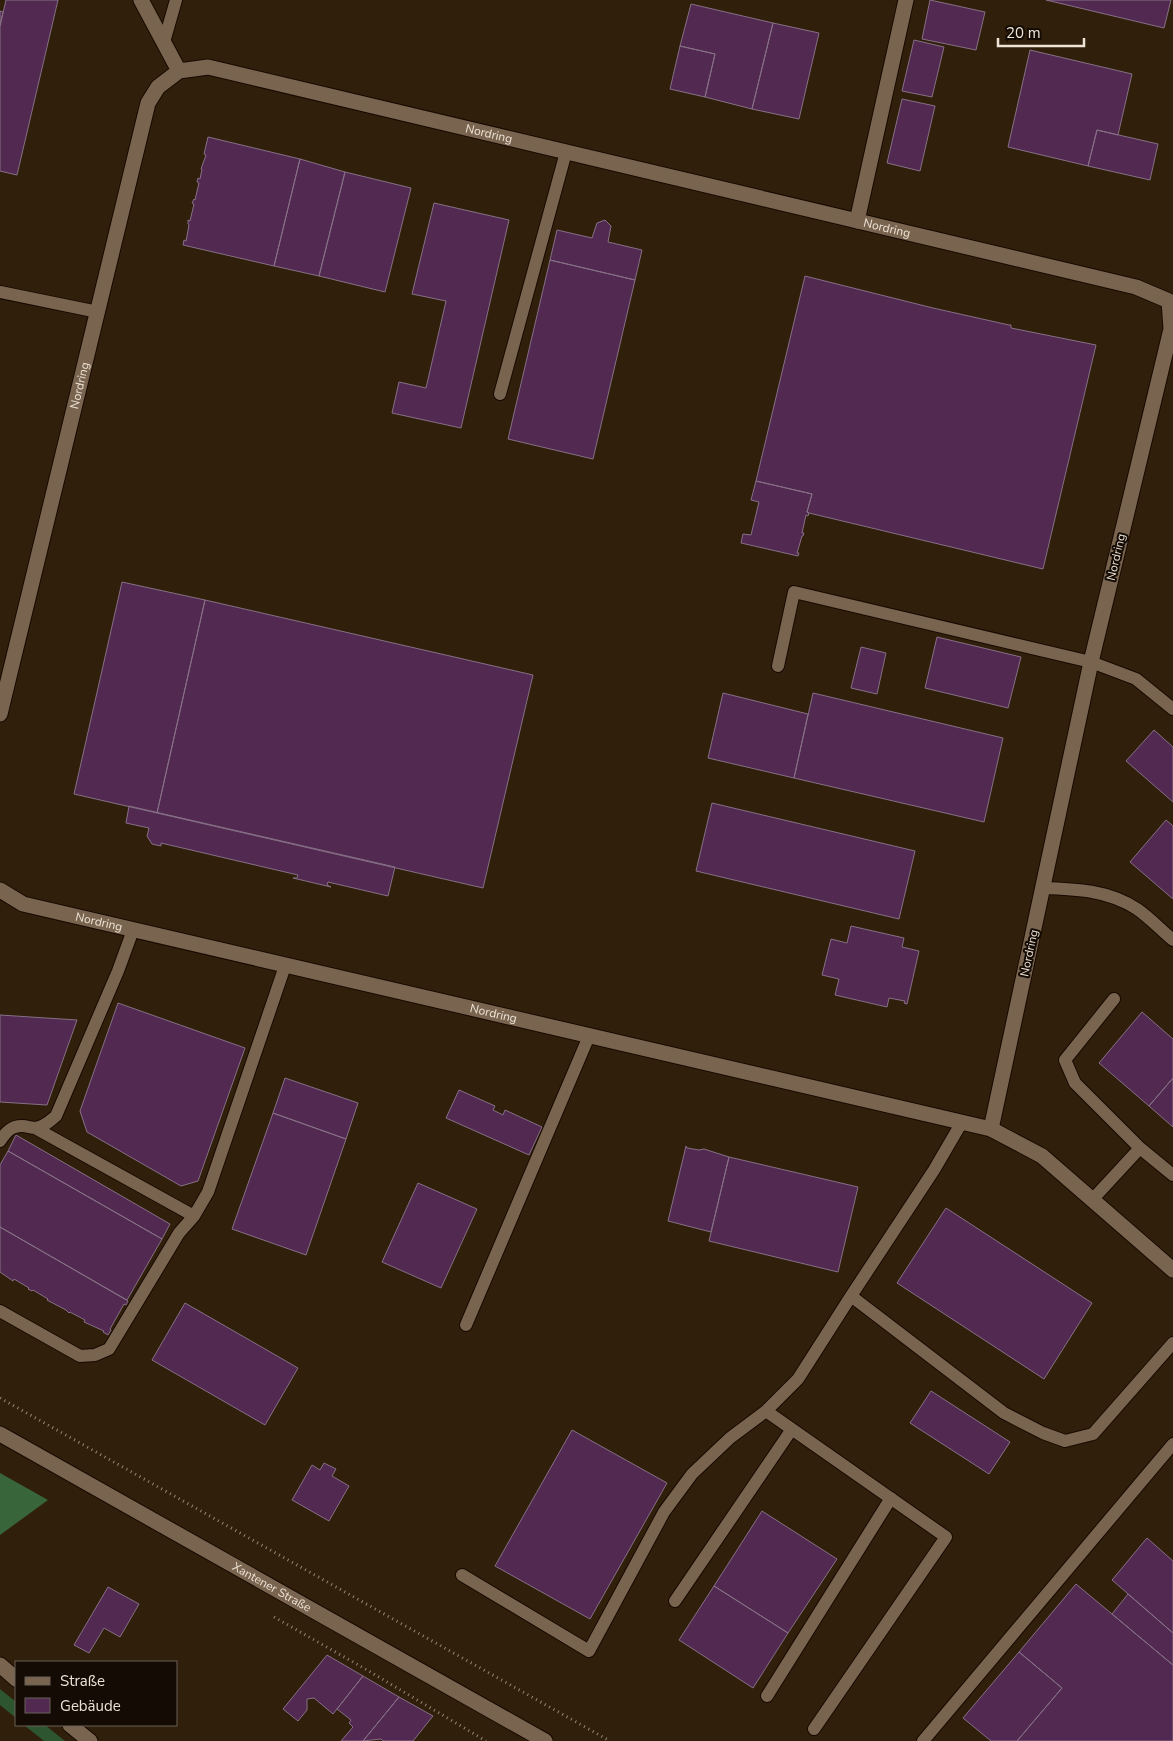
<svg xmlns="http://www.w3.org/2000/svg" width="1173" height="1741" viewBox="0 0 1173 1741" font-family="'Nunito Sans',sans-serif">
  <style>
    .green { fill: #2d552f }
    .forest { fill: #39653b }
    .building { fill: #512951; stroke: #867085 }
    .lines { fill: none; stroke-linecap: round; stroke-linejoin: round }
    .service-casing { stroke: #180900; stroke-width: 14 }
    .minor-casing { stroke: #180900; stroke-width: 17 }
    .secondary-casing { stroke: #180900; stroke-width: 17 }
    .path { stroke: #958776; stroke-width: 3; stroke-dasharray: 1 4; stroke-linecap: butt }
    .service { stroke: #79654f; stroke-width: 12 }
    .minor { stroke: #79654f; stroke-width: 15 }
    .secondary { stroke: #79654f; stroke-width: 15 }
    .labels { text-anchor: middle; stroke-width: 4; stroke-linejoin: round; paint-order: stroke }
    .street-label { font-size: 12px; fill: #eee3d6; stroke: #130b04 }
  </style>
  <rect width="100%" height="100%" fill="#30200b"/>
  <!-- green -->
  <path class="green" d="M0 1689 16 1702V1718L0 1705Z
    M24 1725H45L65 1741H44Z"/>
  <!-- forest -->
  <path class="forest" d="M0 1473 48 1500 0 1535Z"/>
  <!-- building -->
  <path class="building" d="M6 0H58L17 175 0 171V26Z
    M930 0 985 12 976 50 922 39Z
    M1046 0H1171L1164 28Z
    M691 4 773 23 752 109 705 97 715 54 680 46Z
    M0 11 3 12 0 26Z
    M773 23 819 33 799 119 752 109Z
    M914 40 944 47 932 97 902 91Z
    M680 46 715 54 705 97 670 89Z
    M1030 50 1132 74 1118 135 1097 130 1088 166 1008 147Z
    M902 99 935 106 920 171 887 163Z
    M1097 130 1158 144 1150 180 1088 166Z
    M208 137 300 159 274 266 183 245 184 240 186 241 189 225 188 224V220L190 221 194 204 192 203 194 199 195 200 199 183 197 182 198 178 200 179 202 169H201L206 155 204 154Z
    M300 159 345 172 319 276 274 266Z
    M345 172 411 188 385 292 319 276Z
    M434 203 509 220 461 428 392 413 399 382 426 388 446 301 412 294Z
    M605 220 611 226 608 242 642 250 635 280 550 260 557 230 592 238 597 223Z
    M550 260 635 280 593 459 508 439Z
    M805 276 933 308 1009 325H1011V328L1096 345 1043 569 809 513 807 512 812 494 756 481Z
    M756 481 812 494 807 512 809 513 808 516 806 515 802 533H804L803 536H802L797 553H799L798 556 741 543 743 534 751 535 759 502 751 500Z
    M122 582 205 600 157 813 74 794Z
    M205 600 533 675 483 888 157 813Z
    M937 637 1021 657 1008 708 925 688Z
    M861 647 886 653 877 694 851 688Z
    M723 693 808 714 794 778 708 758Z
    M813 693 1003 738 984 822 794 778Z
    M1154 730 1173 747V802L1126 761Z
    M712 803 915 851 899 919 696 871Z
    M129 806 395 867 388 896 328 882 327 885 331 887 293 878H297L298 875 161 843V846L152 844 147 836 149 828 126 823Z
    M1166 820 1173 826V899L1130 862Z
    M851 926 904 938 902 947 919 951 907 1004 904 1003 905 1001 889 998 887 1007 835 995 839 979 822 975 831 939 847 943Z
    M118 1003 245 1048 198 1181 181 1186 87 1132 80 1111Z
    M1142 1012 1173 1039V1078L1149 1106 1099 1063Z
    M0 1015 77 1020 47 1105 0 1102Z
    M285 1078 358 1103 346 1139 273 1113Z
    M1173 1078V1127L1149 1106Z
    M459 1090 495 1106 493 1110 503 1115 505 1110 542 1127 529 1155 446 1118Z
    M273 1113 346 1139 306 1255 232 1229Z
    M16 1135 170 1224 162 1239 8 1151Z
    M686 1146 687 1148 699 1150 704 1149 729 1157 711 1232 668 1221Z
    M8 1151 162 1239 127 1300 0 1227V1165Z
    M729 1157 858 1187 838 1272 709 1241Z
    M418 1183 477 1209 441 1288 382 1262Z
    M946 1208 1092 1303 1044 1379 897 1283Z
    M0 1227 128 1301 126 1305 124 1304 110 1329 111 1330 108 1335 103 1332 104 1331 84 1322 85 1320 70 1312 69 1313 66 1310 47 1300 48 1299 33 1290 32 1291 28 1289 29 1288 14 1279 13 1281 0 1272Z
    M185 1303 298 1368 265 1425 152 1360Z
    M931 1391 1010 1442 989 1474 910 1423Z
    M572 1430 667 1483 590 1619 495 1566Z
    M324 1463 336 1469 332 1476 349 1486 329 1521 292 1500 312 1465 320 1470Z
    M762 1511 837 1559 788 1633 714 1586Z
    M1147 1538 1173 1561V1633L1112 1580Z
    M1076 1584 1173 1665V1741H1017L1062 1688 1019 1652Z
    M714 1586 788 1633 753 1688 679 1640Z
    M108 1587 139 1604 120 1637 104 1628 89 1653 74 1645Z
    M1128 1594 1173 1633V1665L1112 1614Z
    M1019 1652 1062 1688 1017 1741H991L963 1718Z
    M327 1655 363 1676 333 1714 314 1698 307 1699V1710L298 1721 283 1709Z
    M363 1676 399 1697 363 1741H341L353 1727 349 1723 351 1720 337 1709Z
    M399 1697 433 1716 413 1741H383L381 1739 363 1741Z"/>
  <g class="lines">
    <!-- service casing -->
    <g class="service-casing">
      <path id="service" d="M164 42 176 0
        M0 292 98 312
        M500 394 566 152
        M778 666 794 592 1091 662 1136 679 1173 709
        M1042 888C1076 889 1108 890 1137 909 1150 918 1161 930 1173 940
        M1114 999 1065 1060 1075 1083 1140 1148
        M35 1128 194 1216
        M0 1141C6 1132 11 1126 22 1126 27 1126 31 1128 35 1128 44 1127 50 1121 56 1116L118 971 133 930
        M1092 1200 1140 1148 1173 1175
        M851 1296 1004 1413 1043 1433 1065 1441 1093 1434 1173 1343
        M0 1311 80 1356 95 1355 109 1349 179 1233 194 1216 208 1192 285 966
        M466 1325 589 1036
        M766 1411 946 1537 814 1729
        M462 1575 589 1651 664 1512 692 1474 730 1438 766 1411 798 1379 851 1296 934 1170 962 1122
        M675 1601 792 1429
        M767 1696 891 1498
        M923 1741 1173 1444"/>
    </g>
    <!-- minor casing -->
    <g class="minor-casing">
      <g id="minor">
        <path d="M141 0 179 71"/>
        <path d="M857 221 906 0"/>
        <path id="s1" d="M0 714 148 103 158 87 179 71 208 67 1136 287 1169 301 1171 329 1091 662 991 1129"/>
        <path id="s2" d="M0 890 23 904 991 1129 1042 1156 1173 1270"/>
        <path d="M0 1665 16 1679"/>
        <path d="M70 1725 90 1741"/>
      </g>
    </g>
    <!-- secondary casing -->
    <g class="secondary-casing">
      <g id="secondary">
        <path id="s3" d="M0 1434 545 1741"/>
      </g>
    </g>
    <!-- path -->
    <path class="path" d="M0 1398 610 1741
      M274 1617 367 1670 486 1741"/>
    <!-- service -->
    <use href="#service" class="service"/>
    <!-- minor -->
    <use href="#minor" class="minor"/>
    <!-- secondary -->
    <use href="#secondary" class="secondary"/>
  </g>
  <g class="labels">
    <!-- street labels -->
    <g class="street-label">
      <text dy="4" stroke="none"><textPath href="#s1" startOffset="992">Nordring</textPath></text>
      <text dy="4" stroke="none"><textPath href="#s1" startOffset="1401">Nordring</textPath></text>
      <text dy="4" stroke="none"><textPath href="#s1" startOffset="338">Nordring</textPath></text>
      <text transform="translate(1116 557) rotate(-77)" y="4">Nordring</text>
      <text dy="4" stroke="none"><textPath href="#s2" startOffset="105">Nordring</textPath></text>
      <text transform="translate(1029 953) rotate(-78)" y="4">Nordring</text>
      <text dy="4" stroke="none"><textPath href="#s2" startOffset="510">Nordring</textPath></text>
      <text dy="4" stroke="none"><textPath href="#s3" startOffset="312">Xantener Straße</textPath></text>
    </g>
  </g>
  <!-- legend -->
  <rect x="15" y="1661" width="162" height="65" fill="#130b04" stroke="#6b6158"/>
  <rect x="25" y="1677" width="25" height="8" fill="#79654f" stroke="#6b6158"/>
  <text x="60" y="1686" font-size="15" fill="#eee3d6">Straße</text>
  <rect x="25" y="1698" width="25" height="15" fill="#512951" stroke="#6b6158"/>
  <text x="60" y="1711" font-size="15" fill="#eee3d6">Gebäude</text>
  <!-- scale -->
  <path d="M998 38v8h86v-8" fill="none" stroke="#eee3d6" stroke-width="2.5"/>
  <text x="1006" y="38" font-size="15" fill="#eee3d6" stroke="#130b04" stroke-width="4" paint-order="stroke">20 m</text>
</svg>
